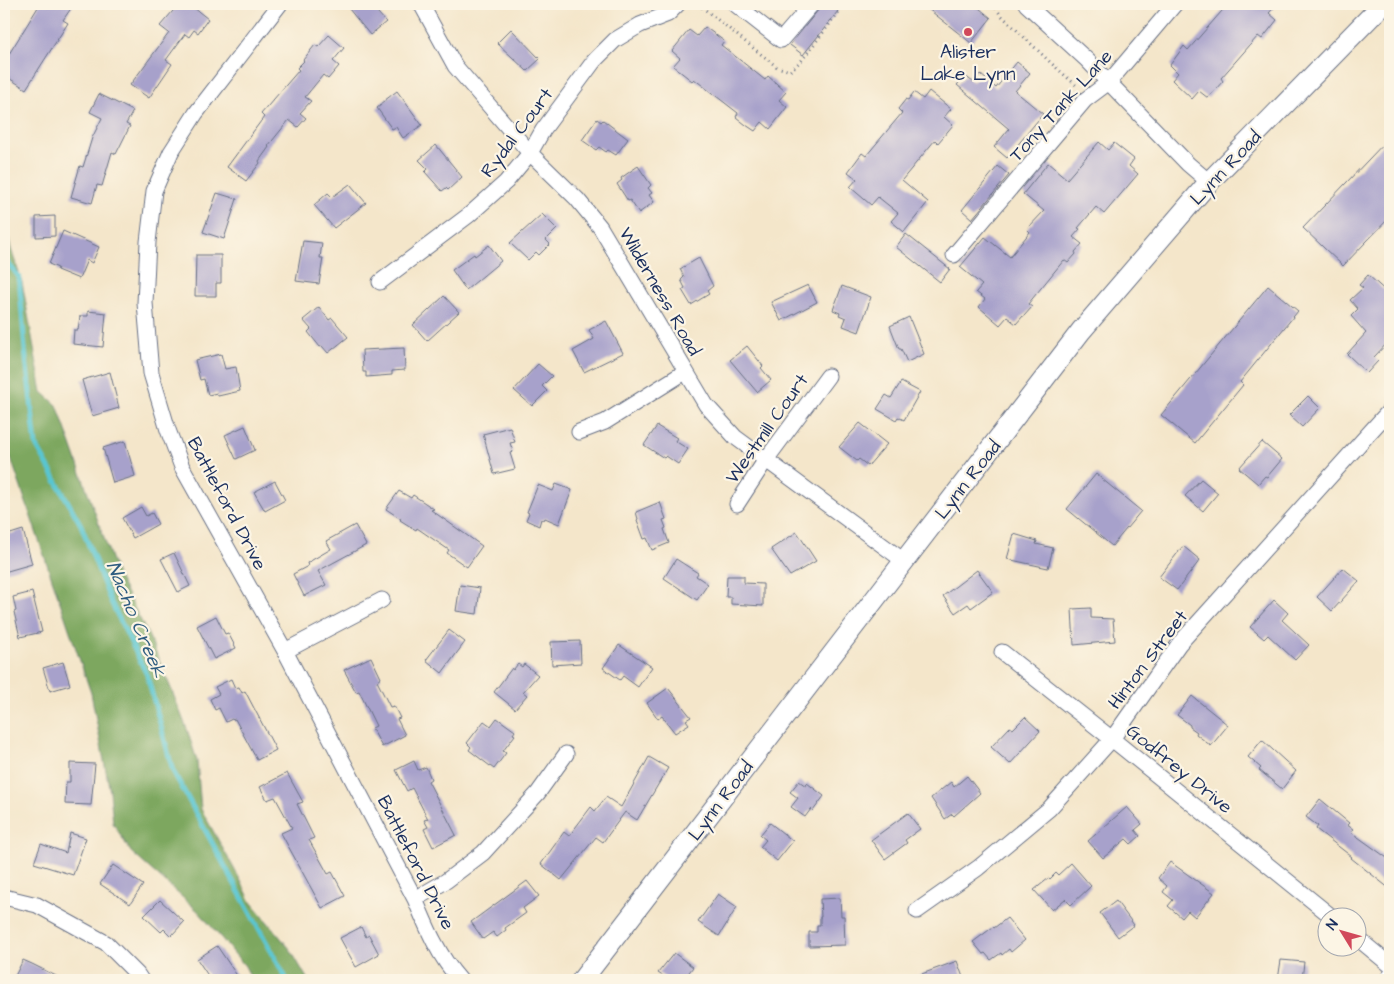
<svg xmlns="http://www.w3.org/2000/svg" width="1394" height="984" viewBox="0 0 1394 984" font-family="'Architects Daughter',sans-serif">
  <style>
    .forest { fill: #7da75f; stroke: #4c6b5e }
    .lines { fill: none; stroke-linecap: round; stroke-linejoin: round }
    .stream { stroke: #59c6d1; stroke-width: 5 }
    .building { fill: #a7a1cb }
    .minor-casing { stroke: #676f84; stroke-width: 17 }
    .major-casing { stroke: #676f84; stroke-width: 22 }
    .path { stroke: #676f84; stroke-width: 3; stroke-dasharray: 1 4; stroke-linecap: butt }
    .minor { stroke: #fff; stroke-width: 15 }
    .major { stroke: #fff; stroke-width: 20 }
    .poi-dot { fill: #d1495b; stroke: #fcf5e5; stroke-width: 2 }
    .labels { text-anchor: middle; stroke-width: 4.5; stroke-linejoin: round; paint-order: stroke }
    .poi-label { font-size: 19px; fill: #1b2f5e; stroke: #fcf5e5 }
    .street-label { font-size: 19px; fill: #1b2f5e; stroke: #fcf5e5 }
    .water-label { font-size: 20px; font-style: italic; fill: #2e5c80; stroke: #fcf5e5 }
  </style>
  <rect width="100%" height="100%" fill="#fcf5e5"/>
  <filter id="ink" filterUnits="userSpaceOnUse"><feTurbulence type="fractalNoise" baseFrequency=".02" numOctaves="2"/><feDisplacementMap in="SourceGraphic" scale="10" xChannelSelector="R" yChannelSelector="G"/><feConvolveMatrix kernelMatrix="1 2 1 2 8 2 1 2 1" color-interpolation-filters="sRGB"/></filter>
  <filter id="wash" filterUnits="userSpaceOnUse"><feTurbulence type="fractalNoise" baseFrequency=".0096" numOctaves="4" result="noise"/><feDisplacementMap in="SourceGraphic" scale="20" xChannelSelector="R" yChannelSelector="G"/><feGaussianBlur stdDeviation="1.12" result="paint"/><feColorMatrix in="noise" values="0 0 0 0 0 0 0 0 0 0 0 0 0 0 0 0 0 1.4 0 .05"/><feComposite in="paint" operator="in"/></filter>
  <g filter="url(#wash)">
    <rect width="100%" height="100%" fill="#f4e6ca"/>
    <!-- forest -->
    <path class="forest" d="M4 216 11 249 22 282 42 392 57 405 117 575 147 632 170 686 187 729 197 761 201 809 242 883 251 902 290 949 308 980H252L245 966 199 912 131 852 113 823 110 792 91 693 4 438Z"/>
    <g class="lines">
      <!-- stream -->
      <path class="stream" d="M4 258 19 277 25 350 36 445 81 525 110 600 147 675 173 771 287 980"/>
    </g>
    <g id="blocks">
      <!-- building -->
      <path class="building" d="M40 4H74L63 20 68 23 26 89 4 75V62Z
        M179 4H189L208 19 198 33 194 30 189 37 185 34 166 60 172 64 149 98 130 85 169 33 160 26Z
        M345 4H370L386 22 370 35Z
        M823 4H829L838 11 803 55 790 45Z
        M922 4H974L991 18 971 43Z
        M1228 4H1277L1269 13 1277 20 1262 39 1258 36 1221 78 1223 81 1208 98 1199 91 1192 99 1172 80 1178 73 1170 65 1184 46 1188 50Z
        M705 27 724 41 721 45 765 80 768 76 786 92 779 100 787 107 770 129 762 122 755 131 746 125 736 117 738 113 694 79 692 81 673 66 680 58 672 51 689 30 697 36Z
        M511 29 540 59 527 71 497 43Z
        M329 35 344 48 333 61 339 66 328 79 323 75 305 97 311 101 300 113 306 118 298 127 289 120 268 146 269 147 259 161 260 163 246 181 227 167 264 117 261 114 299 70 297 68 304 61 303 60 315 45 318 47Z
        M1017 62 1030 73 1015 91 1043 114 1007 158 994 147 1009 129 957 85 965 76 973 82 980 74 996 88Z
        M397 91 422 125 403 138 396 127 392 129 377 108 381 105 380 104Z
        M929 91 951 109 944 117 953 125 938 143 935 140 902 180 928 202 904 232 891 221 898 213 878 197 871 205 850 187 857 179 848 172 862 153 866 156 902 113 898 109 906 99 908 100 914 92 923 99Z
        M99 94 133 111 126 124 130 126 116 154 112 152 102 186 97 185 92 203 71 197 80 166 83 167 92 138 102 118 90 112Z
        M597 119 601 122 603 120 628 139 616 155 608 150 606 152 599 147 596 150 582 140Z
        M1390 137V217L1343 266 1303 228Z
        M1099 142 1108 150 1114 143 1134 159 1129 166 1138 174 1104 214 1096 207 1078 228 1080 229 1073 237 1082 244 1075 252 1076 254 1068 263 1064 260 1050 277 1028 304 1032 307 1024 316H1023L1016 324 1007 317 1000 325 979 307 985 299 976 292 982 285 960 267 985 237 1010 257 1030 232 1027 229 1044 211 1023 194 1048 163 1067 179Z
        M436 145 462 177 448 190 446 188 442 191 425 172 428 169 419 160Z
        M638 166 651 185 648 188 652 193 649 195 654 202 639 213 630 200 628 201 617 184 622 180 621 178Z
        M998 166 1009 175 972 219 962 210Z
        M350 184 366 203 334 228 314 205 328 193 332 197Z
        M217 193 237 199 224 239 203 232Z
        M542 214 557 229 546 240 550 244 539 255 536 252 528 260 510 243Z
        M55 216V236L36 237V217Z
        M63 231 99 247 92 263 87 260 79 279 57 270 58 268 49 264Z
        M906 234 950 269 940 282 896 247Z
        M303 241 322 243 320 258H323L319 284 296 281Z
        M489 245 501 261 466 290 452 270 474 254 475 256Z
        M196 255H221V283H216V296H195Z
        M699 258 713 286 707 291 709 294 691 305 682 290 685 288 681 280 684 277 680 269Z
        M1368 275 1390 295V340L1374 357 1378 361 1367 373 1347 354 1366 333 1351 316 1358 309 1350 300 1363 288 1359 285Z
        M808 285 817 302 781 321 771 302Z
        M842 286 871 297 859 332 843 326 846 318 839 315 840 313 833 310Z
        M1268 286 1298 311 1240 382 1243 385 1195 443 1161 415Z
        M444 296 459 312 427 341 413 325Z
        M319 307 329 320 332 318 348 337 328 353 322 346 320 347 308 332 311 329 303 320Z
        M88 311 106 313 103 347 73 344 74 330H78L80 316H88Z
        M909 317 924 354 907 362 901 349H899L890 326Z
        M606 321 623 353 584 372 573 351 594 339 589 330Z
        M747 346 763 366 761 368 771 380 757 392 730 360Z
        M404 348 405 370 392 371V375L366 377V372H363L362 350Z
        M221 354 225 369 236 367 240 391 218 396 217 393 208 395 204 379 200 380 195 360Z
        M538 364 552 376 542 386 547 391 532 406 514 390Z
        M110 372 119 408 92 416 82 380Z
        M901 382 920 392 904 420 898 417 896 420 877 409 886 395 891 398Z
        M1308 396 1320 408 1302 427 1289 415Z
        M860 423 887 444 868 466 859 459 857 461 839 447Z
        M245 426 255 450 236 459 225 435Z
        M657 426 677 438 675 441 688 449 678 464 666 456 664 458 644 445Z
        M510 427 515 442 510 443 513 452 510 453 515 469 494 474 483 434Z
        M125 441 135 476 113 483 103 448Z
        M1262 442 1282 459 1267 477 1265 476 1258 484 1239 468Z
        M1096 474 1141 511 1112 546 1067 509Z
        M1201 479 1218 493 1203 511 1185 496Z
        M275 481 285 500 265 511 254 492Z
        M556 484 572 490 559 524 545 518 544 520 541 519 539 526 526 520 529 513 527 512 538 485 553 491Z
        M399 491 411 498 413 495 434 509 431 510 482 546 467 567 447 553 449 550 417 528 416 530 400 520 401 519 386 509Z
        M660 502 666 519 663 520 666 528 664 529 669 543 652 550 647 538 644 539 637 520 638 519 636 512Z
        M141 507 146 516 152 513 158 524 133 538 122 518Z
        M355 525 366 545 318 571 326 585 304 596 293 574 308 566 307 563 331 549 326 541Z
        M23 530 32 564 4 572V536Z
        M797 532 816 561 790 576 771 549Z
        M1014 534 1037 541 1036 544 1053 548 1048 568 1007 559Z
        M1183 546 1200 560 1177 590 1159 577Z
        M174 553 190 586 178 592 161 559Z
        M676 559 698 573 696 576 708 584 697 600 664 578Z
        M1343 568 1359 581 1332 611 1317 597Z
        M977 570 993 592 971 608 968 604 955 613 943 596Z
        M727 576H744V583L763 584V606L731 604V597H726Z
        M460 585 480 588 477 614 456 611Z
        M32 592 42 632 20 637 14 612 16 611 13 597Z
        M1274 600 1288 613 1282 620 1309 645 1295 660 1268 635 1264 639 1250 627Z
        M1091 608V618L1113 619 1115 641 1074 645 1072 609Z
        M216 616 225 634 228 633 236 648 214 659 197 626Z
        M449 630 465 642 442 673 426 660Z
        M580 641 581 663 552 665 551 642Z
        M619 645 652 667 638 687 623 676 620 680 603 668Z
        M371 657 381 678 377 681 390 707 394 706 400 718 397 719 405 735 382 747 372 728 376 726 359 691 356 692 344 670Z
        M63 662 70 685 50 691 43 668Z
        M518 664 522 667 524 664 538 675 523 692 527 695 515 709 494 692 512 668 513 670Z
        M231 679 235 688 239 687 242 693 245 691 276 750 257 760 235 719 233 720 232 719 226 722 219 708 215 710 210 699 219 694 215 687Z
        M668 688 691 717 686 720 689 724 675 733 662 716 658 719 647 703Z
        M1192 696 1228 725 1211 746 1196 734 1197 732 1190 727V725L1177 715Z
        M1025 717 1040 731 1010 764 991 747 1010 727 1013 729Z
        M497 718 515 731 513 734 515 735 503 751 506 753 494 769 469 750 471 747 467 743 484 721 491 726Z
        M1262 740 1296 771 1282 789 1259 770 1261 768 1248 757Z
        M649 757 668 768 637 820 625 812 603 842 596 837 561 880 541 864 564 832 569 836 591 807 595 811 606 797 621 807Z
        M414 761 418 770 426 767 431 779 428 781 456 835 433 847 424 829 428 827 424 820 428 819 412 788 407 791 396 770Z
        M70 763 95 764 91 805 65 804 66 782H70Z
        M287 773 303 802 297 804 314 838 309 840 328 874 332 872 345 896 322 908 281 833 292 828 275 797 267 800 260 787Z
        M967 776 980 793 954 816 952 814 945 819 931 798 951 782 954 787Z
        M799 781 806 786 807 783 824 796 813 811 811 809 805 817 791 807 798 798 790 792Z
        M1320 799 1349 823 1347 825 1353 829 1351 832 1390 860V889L1351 858 1352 857 1316 829 1318 826 1306 817Z
        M1127 807 1142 824 1135 830 1140 836 1131 844 1126 839 1103 858 1088 841Z
        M908 813 920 829 905 840 907 843 885 859 871 840Z
        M770 823 793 841 777 861 760 847 766 840 760 835Z
        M70 833 86 838 73 875 34 863 41 844 66 853Z
        M1170 862 1214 893 1195 917 1188 911 1182 918 1168 906 1173 900 1163 892 1167 886 1158 878Z
        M1071 863 1091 886 1071 905 1065 899 1052 910 1034 890 1049 878 1050 879 1056 873 1058 875Z
        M113 865 143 885 130 904 100 884Z
        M527 881 539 896 523 908 526 913 505 928 506 930 497 937 493 932 483 939 471 922Z
        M718 894 737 907 719 936 698 922Z
        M840 898 841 916H844L845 945 809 946V932H817V925H820V917H821L820 899Z
        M160 900 184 922 171 936 164 929 161 932 144 916Z
        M1116 901 1134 925 1118 937 1100 913Z
        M1007 918 1025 940 1011 952 1009 949 1002 955 1001 953 991 960 985 953 983 954 973 942 993 927 994 928Z
        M361 927 366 937 369 935 379 954 356 967 340 938Z
        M217 946 240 980H211L197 959Z
        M674 953 693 967 683 980H669L658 973Z
        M23 960 32 964 64 980H13Z
        M1281 960 1304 962 1302 980H1278Z
        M957 961 964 980H908V979Z"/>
    </g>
  </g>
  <g filter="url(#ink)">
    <use href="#blocks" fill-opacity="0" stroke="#676f84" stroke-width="1"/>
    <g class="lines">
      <!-- minor casing -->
      <g class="minor-casing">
        <path id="minor" d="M280 4 196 113 171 152 154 191 148 242 145 303 151 373 168 430 182 467 285 651 415 899C427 928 439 957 460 980
          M421 4 455 66 530 153 577 199 600 227 706 405 735 437 904 561
          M735 4 781 40 812 4
          M1026 4 1087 60 1188 164 1209 182
          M954 255 1085 100 1109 82 1175 4
          M380 282 469 215 506 182 530 153 543 130 594 61 615 40 640 25 668 14 678 4
          M579 432 605 422 685 372
          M737 504 765 461 828 376
          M285 651 382 600
          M1002 652 1112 739 1331 916
          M4 897 37 905 106 943 137 974 141 980
          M415 899 446 881 483 853 538 793 566 754
          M917 911 978 868 1049 809 1112 739 1179 644 1390 410
          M1356 937 1390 965
          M1387 980 1390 976"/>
      </g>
      <!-- major casing -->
      <g class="major-casing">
        <path id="major" d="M582 980 1081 331 1209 182 1383 4"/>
      </g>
      <!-- path -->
      <path class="path" d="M698 4 777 67 790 71 802 60 845 4
        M993 4 1000 14 1051 63 1078 87"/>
      <!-- minor -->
      <use href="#minor" class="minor"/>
      <!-- major -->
      <use href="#major" class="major"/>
    </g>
  </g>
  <!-- markers -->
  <circle class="poi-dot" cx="968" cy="32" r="5"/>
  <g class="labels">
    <!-- poi labels -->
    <g class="poi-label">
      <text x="968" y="58">Alister<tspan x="968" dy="22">Lake Lynn</tspan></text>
    </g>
    <!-- street labels -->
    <g class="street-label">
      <text transform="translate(1060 105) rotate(-48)" y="7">Tony Tank Lane</text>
      <text transform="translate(516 132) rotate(-53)" y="7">Rydal Court</text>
      <text transform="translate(1225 167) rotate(-47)" y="7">Lynn Road</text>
      <text transform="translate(661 291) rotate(60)" y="7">Wilderness Road</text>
      <text transform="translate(766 428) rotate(-55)" y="7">Westmill Court</text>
      <text transform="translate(967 479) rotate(-52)" y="7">Lynn Road</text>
      <text transform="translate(228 503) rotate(62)" y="7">Battleford Drive</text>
      <text transform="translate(1147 659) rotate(-53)" y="7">Hinton Street</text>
      <text transform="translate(1180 768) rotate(39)" y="7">Godfrey Drive</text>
      <text transform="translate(720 800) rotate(-53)" y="7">Lynn Road</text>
      <text transform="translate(417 862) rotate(63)" y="7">Battleford Drive</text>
    </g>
    <!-- water labels -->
    <g class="water-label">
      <text transform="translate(137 619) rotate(67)" y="7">Nacho Creek</text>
    </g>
  </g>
  <!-- margin -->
  <rect width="1394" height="984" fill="none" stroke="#fcf5e5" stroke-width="20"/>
  <!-- north arrow -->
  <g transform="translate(1342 932) rotate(307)"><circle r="24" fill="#fcf5e5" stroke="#a2a6af"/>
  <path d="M0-4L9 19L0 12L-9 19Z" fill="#d1495b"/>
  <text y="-8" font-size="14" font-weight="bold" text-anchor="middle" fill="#1b2f5e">N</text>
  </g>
</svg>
